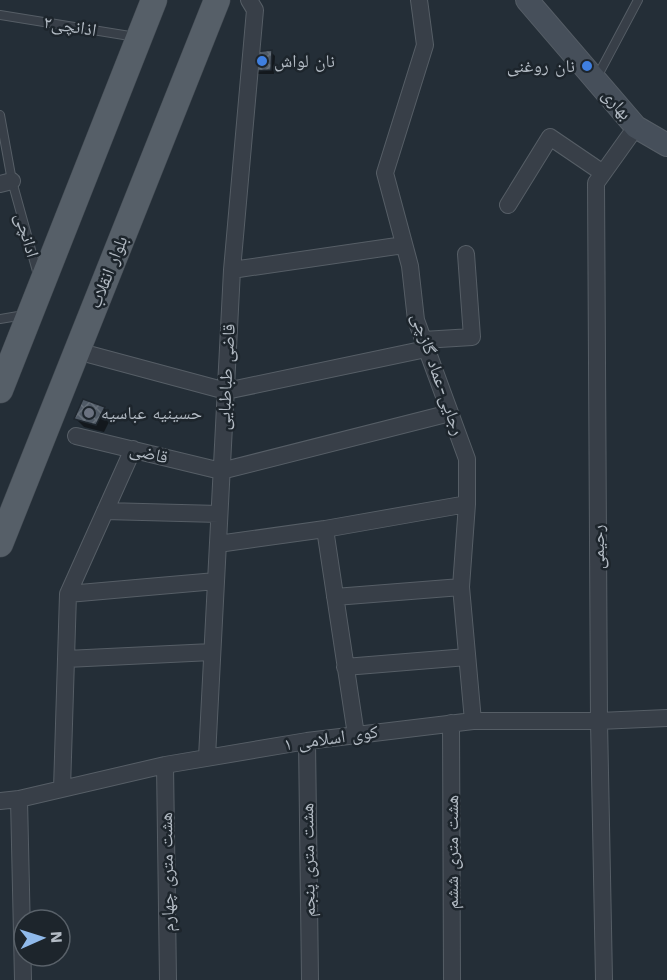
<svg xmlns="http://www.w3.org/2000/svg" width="667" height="980" viewBox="0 0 667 980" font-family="'Work Sans','Noto Naskh Arabic',sans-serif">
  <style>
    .shadow { fill: #0007 }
    .building { fill: url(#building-cross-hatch); stroke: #1f272f; stroke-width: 1.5 }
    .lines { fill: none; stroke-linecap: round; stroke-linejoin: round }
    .lane-casing { stroke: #565e66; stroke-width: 10 }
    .street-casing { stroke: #565e66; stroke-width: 18 }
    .secondary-casing { stroke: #565e66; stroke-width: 24 }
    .primary-casing { stroke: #414951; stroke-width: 27 }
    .lane { stroke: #383f48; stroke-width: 8 }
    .street { stroke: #383f48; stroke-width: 16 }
    .secondary { stroke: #464f5a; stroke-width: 22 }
    .primary { stroke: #565f68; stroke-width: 26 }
    .shop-dot { fill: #3f7fe0; stroke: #1d252c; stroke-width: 2 }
    .worship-dot { fill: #6b7280; stroke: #1d252c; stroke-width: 2 }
    .labels { text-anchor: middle; stroke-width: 5; stroke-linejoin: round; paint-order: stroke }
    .street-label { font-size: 18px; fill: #b3bbc4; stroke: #1d252c }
    .poi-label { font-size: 18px; fill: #b3bbc4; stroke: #1d252c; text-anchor: start }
  </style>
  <defs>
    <pattern id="building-cross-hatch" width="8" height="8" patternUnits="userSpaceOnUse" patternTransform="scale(1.5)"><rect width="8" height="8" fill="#505a66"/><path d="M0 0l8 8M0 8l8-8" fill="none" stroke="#67707a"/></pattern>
  </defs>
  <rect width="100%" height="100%" fill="#242e37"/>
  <!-- shadow -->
  <path class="shadow" d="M271 52 275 56 274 74H258L254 70Z
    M104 408 112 416 104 432 84 427 76 419Z"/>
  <!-- building -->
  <path class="building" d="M272 50 271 70 253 71 254 52Z
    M83 399 105 407 96 425 74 419Z"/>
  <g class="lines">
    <!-- lane casing -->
    <g class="lane-casing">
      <path id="lane" d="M0 15 136 37
        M596 79 638 0
        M0 115 12 181 38 275
        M0 319 24 315"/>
    </g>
    <!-- street casing -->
    <g class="street-casing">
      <path id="street" d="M419 0 425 45 385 173 410 266 416 320 467 459V504L461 587 473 721
        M0 184 12 181
        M508 205 550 137 603 173
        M232 270 404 245
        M423 340 472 337 466 254
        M77 351 226 391 426 349
        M76 436 221 471 450 413
        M105 511 219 514
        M325 529 356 735
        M218 544 325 529 467 504
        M68 594 216 581
        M335 597 461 587
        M66 659 212 652
        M345 667 467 657
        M451 723 452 980
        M307 741 310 980
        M207 757 232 270 255 10 249 0
        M165 765 168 980
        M62 789 68 594 133 449
        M19 799 23 980
        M0 801 19 799 165 765 307 741 473 721H599L667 718
        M604 980 599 721 596 183 636 127"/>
    </g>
    <!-- secondary casing -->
    <g class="secondary-casing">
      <path id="secondary" d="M527 0 636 127 667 145"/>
    </g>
    <!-- primary casing -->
    <g class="primary-casing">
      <path id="primary" d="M0 390 154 0
        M0 544 217 0"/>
    </g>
    <!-- lane -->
    <use href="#lane" class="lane"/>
    <!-- street -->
    <use href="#street" class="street"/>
    <!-- secondary -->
    <use href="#secondary" class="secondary"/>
    <!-- primary -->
    <use href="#primary" class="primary"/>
  </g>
  <!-- markers -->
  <g class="shop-dot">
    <circle cx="262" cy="61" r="6"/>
    <circle cx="587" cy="66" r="6"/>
  </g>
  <circle class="worship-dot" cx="89" cy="413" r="6"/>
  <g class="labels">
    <!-- street labels -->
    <g class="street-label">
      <text transform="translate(70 26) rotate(9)" y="6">اذانچی۲</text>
      <text transform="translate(617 104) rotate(49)" y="6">بهاری</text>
      <text transform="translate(27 235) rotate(74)" y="6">ادانچی</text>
      <text transform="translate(108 272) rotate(-68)" y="6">بلوار انقلاب</text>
      <text transform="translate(438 374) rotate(71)" y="6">رجایی-عماد گازچی</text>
      <text transform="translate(226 377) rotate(-87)" y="6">قاضی طباطبایی</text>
      <text transform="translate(149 453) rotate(14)" y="6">قاضی</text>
      <text transform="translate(598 547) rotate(-90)" y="6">رحیمی</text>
      <text transform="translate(331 738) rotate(-8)" y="6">کوی اسلامی ۱</text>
      <text transform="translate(452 852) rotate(-90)" y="6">هشت متری ششم</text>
      <text transform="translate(308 860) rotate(-91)" y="6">هشت متری پنجم</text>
      <text transform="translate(167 872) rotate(-91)" y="6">هشت متری چهارم</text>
    </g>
    <!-- poi labels -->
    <g class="poi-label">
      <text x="274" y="67">نان لواش</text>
      <text x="575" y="72" text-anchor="end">نان روغنی</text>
      <text x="101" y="419">حسینیه عباسیه</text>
    </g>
  </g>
  <!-- north arrow -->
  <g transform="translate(42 938) rotate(87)"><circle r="28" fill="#1d252c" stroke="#596169" stroke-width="1.5"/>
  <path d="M0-4.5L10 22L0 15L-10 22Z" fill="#90baeb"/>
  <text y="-9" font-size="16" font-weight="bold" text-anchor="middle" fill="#b3bbc4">N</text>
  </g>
</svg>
